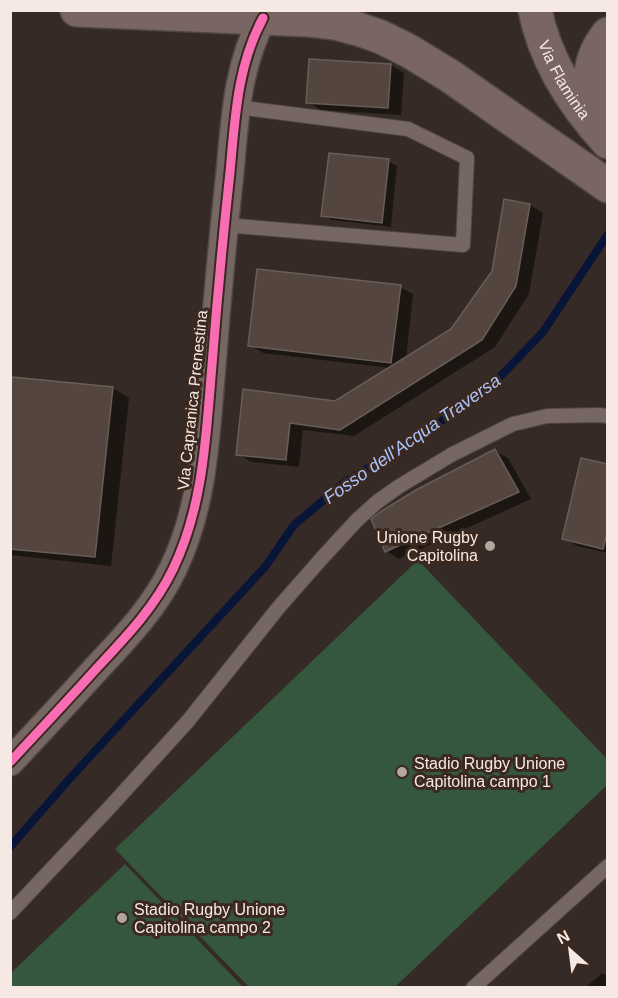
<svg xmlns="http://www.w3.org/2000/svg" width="618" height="998" viewBox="0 0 618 998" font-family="Arial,sans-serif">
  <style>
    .pitch { fill: #34573d }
    .shadow { fill: #0007 }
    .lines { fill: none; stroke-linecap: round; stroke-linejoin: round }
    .stream { stroke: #091538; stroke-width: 8 }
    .building { fill: #54453e; stroke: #685e59; stroke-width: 1.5 }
    .service-casing { stroke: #4e4641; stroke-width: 16 }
    .minor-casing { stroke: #4e4641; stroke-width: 30 }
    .primary-casing { stroke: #4e4641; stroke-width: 36 }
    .service { stroke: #776764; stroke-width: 14 }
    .minor { stroke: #776764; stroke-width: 27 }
    .primary { stroke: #796662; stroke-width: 33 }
    .cycleway-casing { stroke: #3b281f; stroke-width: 13 }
    .cycleway { stroke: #f96db3; stroke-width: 9 }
    .poi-dot { fill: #b2a6a0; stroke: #3b281f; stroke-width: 2 }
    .labels { text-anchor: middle; stroke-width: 6; stroke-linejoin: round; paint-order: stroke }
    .street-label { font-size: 16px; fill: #f6e9e3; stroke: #3b281f }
    .poi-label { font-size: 16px; fill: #f6e9e3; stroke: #3b281f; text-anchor: start }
    .water-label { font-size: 18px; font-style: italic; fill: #a9c5ff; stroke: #3b281f }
  </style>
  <rect width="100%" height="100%" fill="#352a25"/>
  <!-- pitch -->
  <path class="pitch" d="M418 560 607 759V785L395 987H249L115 849Z
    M125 864 243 987H11V973Z"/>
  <!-- shadow -->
  <path class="shadow" d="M391 65 404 73 401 115 321 110 308 102Z
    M388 161 397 166 391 227 332 220 323 215Z
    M506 201 530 205 543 213 529 294 495 347 354 436 303 430 299 467 251 462 238 454 245 391 335 402 391 368 263 353 250 345 400 287 413 294 406 359 452 330 493 271Z
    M113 388 129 398 111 566 10 555V406Z
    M495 451 508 458 531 499 399 559 386 551Z
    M608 466V553L577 546 564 538Z
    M602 973 608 976V988H585Z"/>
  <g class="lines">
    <!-- stream -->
    <path class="stream" d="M10 847 72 776 265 567 294 525 345 482 415 440 493 384 543 332 608 234"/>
  </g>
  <!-- building -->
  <path class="building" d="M309 59 391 64 388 108 306 103Z
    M329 153 389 159 382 223 321 216Z
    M504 199 530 204 516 286 482 340 340 430 290 423 286 460 236 455 243 389 335 401 451 329 492 271Z
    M257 269 401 285 391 363 248 346Z
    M12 377 113 387 95 557 10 549V392Z
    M495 449 519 492 385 552 371 519 380 512 416 490Z
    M581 458 608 464V530L603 549 562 539Z"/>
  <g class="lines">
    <!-- service casing -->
    <g class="service-casing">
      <path id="service" d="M225 225 463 245 467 158 408 129 236 107
        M10 913 110 807 188 721 279 607 322 558 357 520 377 502 398 487 451 455 513 424 547 416 599 415 608 416
        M473 988 608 866"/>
    </g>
    <!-- minor casing -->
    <g class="minor-casing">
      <path id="minor" d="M10 762C39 731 68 700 96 669 125 638 155 607 173 569 204 505 206 434 212 365 217 301 223 236 230 172 235 119 237 66 263 18"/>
    </g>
    <!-- primary casing -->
    <g class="primary-casing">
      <g id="primary">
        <path d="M77 10 309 20 335 23 358 29 381 37 409 51 450 76 608 186"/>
        <path id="s1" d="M535 10C545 60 574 105 608 142"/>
        <path d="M603 125C589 91 583 66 608 34"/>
      </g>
    </g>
    <!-- service -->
    <use href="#service" class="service"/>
    <!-- minor -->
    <use href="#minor" class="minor"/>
    <!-- primary -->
    <use href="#primary" class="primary"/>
    <!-- cycleway casing -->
    <g class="cycleway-casing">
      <path id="cycleway" d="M10 762C39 731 68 700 96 669 125 638 155 607 173 569 204 505 206 434 212 365 217 301 223 236 230 172 235 119 237 66 263 18"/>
    </g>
    <!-- cycleway -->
    <use href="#cycleway" class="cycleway"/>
  </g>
  <!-- markers -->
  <g class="poi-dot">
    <circle cx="490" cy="546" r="6"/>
    <circle cx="402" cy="772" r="6"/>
    <circle cx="122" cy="918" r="6"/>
  </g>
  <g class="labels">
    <!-- street labels -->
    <g class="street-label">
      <text dy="6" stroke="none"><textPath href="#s1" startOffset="76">Via Flaminia</textPath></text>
      <text transform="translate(192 400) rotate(-84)" y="6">Via Capranica Prenestina</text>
    </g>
    <!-- poi labels -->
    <g class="poi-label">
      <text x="478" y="543" text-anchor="end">Unione Rugby<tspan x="478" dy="18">Capitolina</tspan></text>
      <text x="414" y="769">Stadio Rugby Unione<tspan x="414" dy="18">Capitolina campo 1</tspan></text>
      <text x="134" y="915">Stadio Rugby Unione<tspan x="134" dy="18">Capitolina campo 2</tspan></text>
    </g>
    <!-- water labels -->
    <g class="water-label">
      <text transform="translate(412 439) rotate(-35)" y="6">Fosso dell'Acqua Traversa</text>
    </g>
  </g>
  <!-- border -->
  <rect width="618" height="998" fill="none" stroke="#f6e9e3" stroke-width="24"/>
  <!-- north arrow -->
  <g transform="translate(570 950) rotate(332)" stroke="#3b281f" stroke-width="4.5" paint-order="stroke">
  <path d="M0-4.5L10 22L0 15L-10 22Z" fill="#f6e9e3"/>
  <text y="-9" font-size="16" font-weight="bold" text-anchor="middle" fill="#f6e9e3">N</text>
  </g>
</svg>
